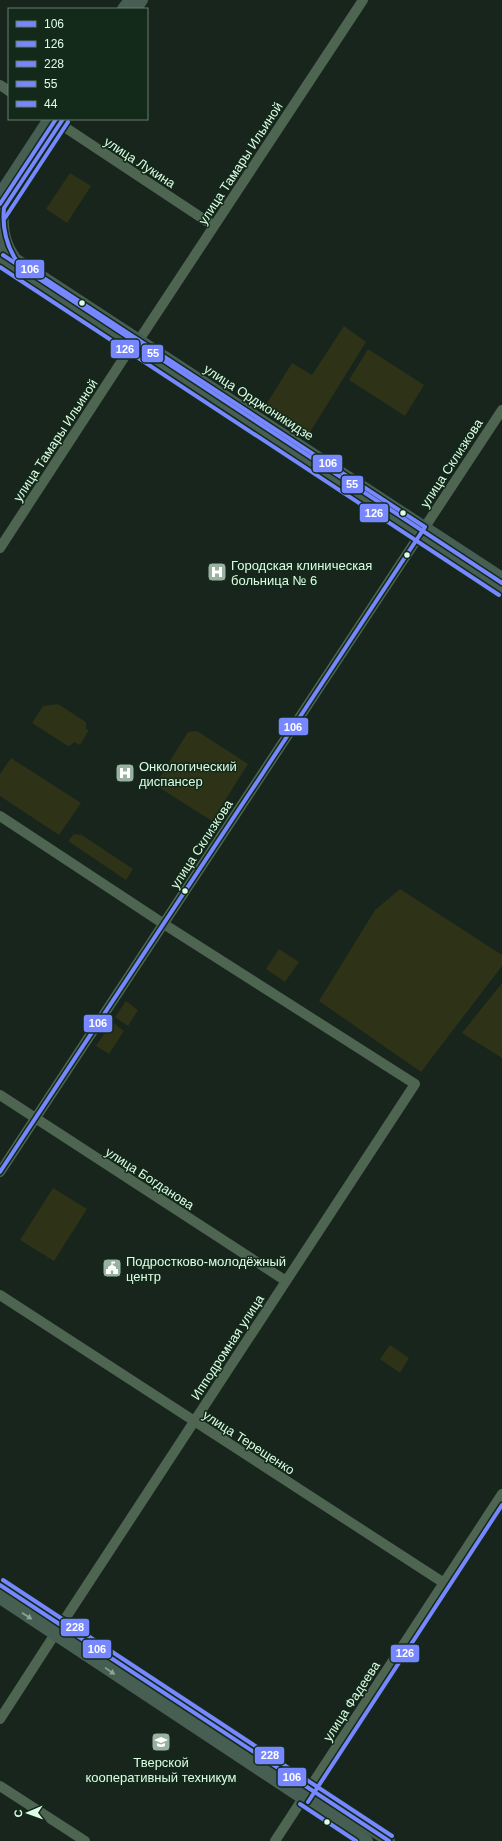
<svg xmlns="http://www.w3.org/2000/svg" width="502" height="1841" viewBox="0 0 502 1841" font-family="Arial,sans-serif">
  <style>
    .green { fill: #2e3217 }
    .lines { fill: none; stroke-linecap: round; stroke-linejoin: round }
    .minor { stroke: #4e6552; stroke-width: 10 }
    .major { stroke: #475e52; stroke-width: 12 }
    .bus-1-casing { stroke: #132a1a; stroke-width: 7 }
    .bus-2-casing { stroke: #132a1a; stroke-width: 7 }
    .bus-3-casing { stroke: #132a1a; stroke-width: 7 }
    .bus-4-casing { stroke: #132a1a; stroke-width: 7 }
    .bus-5-casing { stroke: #132a1a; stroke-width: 7 }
    .bus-6-casing { stroke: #132a1a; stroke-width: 7 }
    .bus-1 { stroke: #7687ff; stroke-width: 4 }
    .bus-2 { stroke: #7687ff; stroke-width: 4 }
    .bus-3 { stroke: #7687ff; stroke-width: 4 }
    .bus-4 { stroke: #7687ff; stroke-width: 4 }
    .bus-5 { stroke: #7687ff; stroke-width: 4 }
    .bus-6 { stroke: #7687ff; stroke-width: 4 }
    .oneway { fill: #8ba695 }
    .bus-dot { fill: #defde6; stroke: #132a1a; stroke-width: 1.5 }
    .labels { text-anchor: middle; stroke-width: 3; stroke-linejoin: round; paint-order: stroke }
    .street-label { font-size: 13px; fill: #defde6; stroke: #132a1a }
    .poi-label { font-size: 13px; fill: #defde6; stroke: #132a1a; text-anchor: start }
    .line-badge { stroke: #132a1a; stroke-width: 1.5 }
    .badge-label { font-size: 11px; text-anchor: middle; font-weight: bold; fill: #fff }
  </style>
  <rect width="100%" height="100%" fill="#18251c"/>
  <!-- green -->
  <path class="green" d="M70 173 91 186 67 223 46 209Z
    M344 326 366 342 307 437 264 408 292 363 312 375Z
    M368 349 424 385 405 416 349 380Z
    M58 704 86 722V729L89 730 80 745 74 742 71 745 68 746 32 723 43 706Z
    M197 731 248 764 212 821 155 785 188 732Z
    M11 758 81 803 59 835 0 796V774Z
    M74 834 82 835 133 869 126 880 68 841Z
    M400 889 502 955V966L421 1072 319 1001 375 910Z
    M279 949 299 962 285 982 266 969Z
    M502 983V1058L462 1033Z
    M126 1001 138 1010 128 1026 115 1017Z
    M112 1022 124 1031 109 1054 96 1046Z
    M53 1188 87 1209 54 1261 20 1240Z
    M390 1345 409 1358 400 1373 380 1359Z"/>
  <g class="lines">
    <!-- minor -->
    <path class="minor" d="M0 85 9 91
      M54 120 214 226
      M139 340 363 0
      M0 548 131 347
      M0 816 170 928 415 1084 61 1625
      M0 1095 286 1281
      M0 1172 502 410
      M0 1295 444 1583
      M0 1719 55 1634
      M0 1786 85 1841
      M275 1841 502 1494"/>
    <!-- major -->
    <path class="major" d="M123 9 130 0
      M136 9 142 0
      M0 194 49 119
      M4 208C1 225 4 243 14 257
      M0 215 63 119
      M0 249 502 578
      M0 260 502 590
      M0 1585 389 1841
      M0 1598 367 1841"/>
    <!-- bus-1 casing -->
    <g class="bus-1-casing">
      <path id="bus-1" d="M0 1172 425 527 16 260C6 244 2 227 4 208L63 119
        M0 1585 389 1841"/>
    </g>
    <!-- bus-2 casing -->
    <g class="bus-2-casing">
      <path id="bus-2" d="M0 267 499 595
        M308 1802 502 1505
        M300 1804 356 1841"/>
    </g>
    <!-- bus-3 casing -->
    <g class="bus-3-casing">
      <path id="bus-3" d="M3 1580 392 1836"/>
    </g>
    <!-- bus-4 casing -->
    <g class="bus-4-casing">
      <path id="bus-4" d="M3 255 502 583"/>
    </g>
    <!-- bus-5 casing -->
    <g class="bus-5-casing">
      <path id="bus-5" d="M5 218 68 122"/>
    </g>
    <!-- bus-6 casing -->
    <g class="bus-6-casing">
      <path id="bus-6" d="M0 204 56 119"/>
    </g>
    <!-- bus-1 -->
    <use href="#bus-1" class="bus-1"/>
    <!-- bus-2 -->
    <use href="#bus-2" class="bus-2"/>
    <!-- bus-3 -->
    <use href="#bus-3" class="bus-3"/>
    <!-- bus-4 -->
    <use href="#bus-4" class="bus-4"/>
    <!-- bus-5 -->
    <use href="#bus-5" class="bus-5"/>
    <!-- bus-6 -->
    <use href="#bus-6" class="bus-6"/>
  </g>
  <!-- one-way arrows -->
  <defs><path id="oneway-solid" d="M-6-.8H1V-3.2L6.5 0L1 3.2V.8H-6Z"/></defs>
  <g class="oneway">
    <use href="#oneway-solid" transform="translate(27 1616) rotate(33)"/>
    <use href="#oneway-solid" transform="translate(110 1671) rotate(34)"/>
  </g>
  <!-- icons -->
  <defs>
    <g id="hospital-square" transform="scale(1)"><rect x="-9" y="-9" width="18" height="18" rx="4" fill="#99b19f" stroke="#132a1a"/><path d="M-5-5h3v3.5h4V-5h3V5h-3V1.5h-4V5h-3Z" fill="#fff"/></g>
    <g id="civic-square" transform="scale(1)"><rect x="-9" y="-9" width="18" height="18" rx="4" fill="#99b19f" stroke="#132a1a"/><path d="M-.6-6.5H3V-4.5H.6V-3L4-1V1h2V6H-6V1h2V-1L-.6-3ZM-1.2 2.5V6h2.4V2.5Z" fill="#fff"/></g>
    <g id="university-square" transform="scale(1)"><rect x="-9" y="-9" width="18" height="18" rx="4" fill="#99b19f" stroke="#132a1a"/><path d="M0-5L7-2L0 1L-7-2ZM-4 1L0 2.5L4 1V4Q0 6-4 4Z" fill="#fff"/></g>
  </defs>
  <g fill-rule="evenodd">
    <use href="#hospital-square" x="217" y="572"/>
    <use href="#hospital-square" x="125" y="773"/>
    <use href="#civic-square" x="112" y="1268"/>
    <use href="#university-square" x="161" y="1742"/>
  </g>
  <!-- markers -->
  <g class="bus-dot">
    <circle cx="82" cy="303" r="3.5"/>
    <circle cx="403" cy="513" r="3.5"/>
    <circle cx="407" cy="555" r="3.5"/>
    <circle cx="185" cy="891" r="3.5"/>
    <circle cx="327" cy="1822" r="3.5"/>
  </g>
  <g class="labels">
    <!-- street labels -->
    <g class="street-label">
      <text transform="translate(140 162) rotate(33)" y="5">улица Лукина</text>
      <text transform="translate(240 163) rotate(-57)" y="5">улица Тамары Ильиной</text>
      <text transform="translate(259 402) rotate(33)" y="5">улица Орджоникидзе</text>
      <text transform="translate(55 440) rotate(-57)" y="5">улица Тамары Ильиной</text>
      <text transform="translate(451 463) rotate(-57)" y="5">улица Склизкова</text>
      <text transform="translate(201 844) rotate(-57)" y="5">улица Склизкова</text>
      <text transform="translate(150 1178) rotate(33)" y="5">улица Богданова</text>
      <text transform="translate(227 1347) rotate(-57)" y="5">Ипподромная улица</text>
      <text transform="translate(249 1442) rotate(33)" y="5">улица Терещенко</text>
      <text transform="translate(351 1701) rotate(-57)" y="5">улица Фадеева</text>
    </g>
    <!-- poi labels -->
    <g class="poi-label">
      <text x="231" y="570">Городская клиническая<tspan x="231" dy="15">больница № 6</tspan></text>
      <text x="139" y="771">Онкологический<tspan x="139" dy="15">диспансер</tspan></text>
      <text x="126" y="1266">Подростково-молодёжный<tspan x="126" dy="15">центр</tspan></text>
      <text x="161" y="1767" text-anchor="middle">Тверской<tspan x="161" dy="15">кооперативный техникум</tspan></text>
    </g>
  </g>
  <g class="line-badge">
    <rect x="15" y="259" width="30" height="20" rx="4" fill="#7687ff"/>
    <rect x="110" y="339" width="30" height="20" rx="4" fill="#7687ff"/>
    <rect x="141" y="344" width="23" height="19" rx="4" fill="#7687ff"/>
    <rect x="312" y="454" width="31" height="19" rx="4" fill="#7687ff"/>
    <rect x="341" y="475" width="23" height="19" rx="4" fill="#7687ff"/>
    <rect x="359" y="503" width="30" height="20" rx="4" fill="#7687ff"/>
    <rect x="278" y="717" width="31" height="19" rx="4" fill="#7687ff"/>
    <rect x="83" y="1014" width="30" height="19" rx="4" fill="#7687ff"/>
    <rect x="60" y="1618" width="30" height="19" rx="4" fill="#7687ff"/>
    <rect x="82" y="1639" width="30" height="20" rx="4" fill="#7687ff"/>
    <rect x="390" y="1644" width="30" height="19" rx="4" fill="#7687ff"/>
    <rect x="254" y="1746" width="31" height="19" rx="4" fill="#7687ff"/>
    <rect x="277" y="1767" width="30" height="20" rx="4" fill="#7687ff"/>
  </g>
  <g class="badge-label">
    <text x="30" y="273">106</text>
    <text x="125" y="353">126</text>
    <text x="153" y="357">55</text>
    <text x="328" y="467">106</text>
    <text x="352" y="488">55</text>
    <text x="374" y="517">126</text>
    <text x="293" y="731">106</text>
    <text x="98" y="1027">106</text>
    <text x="75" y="1631">228</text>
    <text x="97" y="1653">106</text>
    <text x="405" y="1657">126</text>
    <text x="270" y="1759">228</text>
    <text x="292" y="1781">106</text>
  </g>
  <!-- legend -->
  <rect x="8" y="8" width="140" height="112" fill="#132a1a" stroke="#647e6c"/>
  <rect x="16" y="21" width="20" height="6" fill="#7687ff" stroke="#647e6c"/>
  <text x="44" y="28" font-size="12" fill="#defde6">106</text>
  <rect x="16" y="41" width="20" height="6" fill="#7687ff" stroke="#647e6c"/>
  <text x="44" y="48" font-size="12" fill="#defde6">126</text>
  <rect x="16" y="61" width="20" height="6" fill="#7687ff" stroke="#647e6c"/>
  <text x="44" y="68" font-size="12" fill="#defde6">228</text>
  <rect x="16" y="81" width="20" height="6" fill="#7687ff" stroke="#647e6c"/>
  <text x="44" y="88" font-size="12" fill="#defde6">55</text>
  <rect x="16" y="101" width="20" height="6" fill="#7687ff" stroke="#647e6c"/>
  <text x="44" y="108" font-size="12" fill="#defde6">44</text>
  <!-- north arrow -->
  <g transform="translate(28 1813) rotate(268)" stroke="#132a1a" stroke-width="3" paint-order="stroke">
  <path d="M0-3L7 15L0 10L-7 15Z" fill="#defde6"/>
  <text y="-6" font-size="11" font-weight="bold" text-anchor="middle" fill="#defde6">С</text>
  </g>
</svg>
